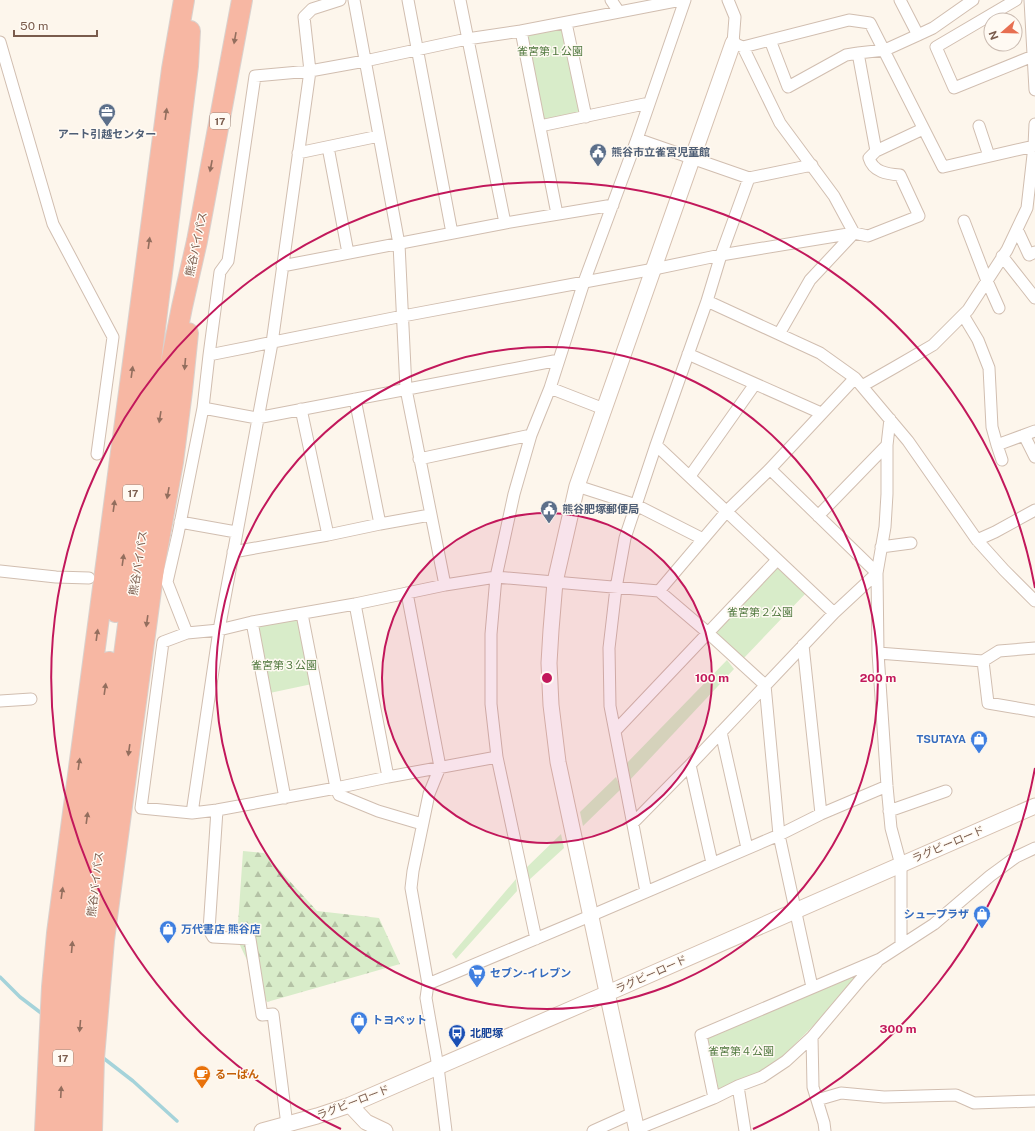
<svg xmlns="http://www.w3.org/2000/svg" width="1035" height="1131" viewBox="0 0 1035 1131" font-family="'Public Sans','Noto Sans JP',sans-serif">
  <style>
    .green { fill: #d8ecc9 }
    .forest { fill: url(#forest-firs) }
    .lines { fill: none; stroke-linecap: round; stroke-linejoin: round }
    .stream { stroke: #a5d3da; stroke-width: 3.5 }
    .street-casing { stroke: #d1beb0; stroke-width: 13 }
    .secondary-casing { stroke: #d6c0b0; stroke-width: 17 }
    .highway-casing { stroke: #dad1cd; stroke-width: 22 }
    .street { stroke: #fff; stroke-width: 11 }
    .secondary { stroke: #fff; stroke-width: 15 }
    .highway { stroke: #f7b7a3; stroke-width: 20 }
    .oneway { fill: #936e5e }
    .ring { fill: none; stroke: #c2185b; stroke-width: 2 }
    .labels { text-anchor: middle; stroke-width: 3; stroke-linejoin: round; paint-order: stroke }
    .shield { fill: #fffaf3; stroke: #a28b7f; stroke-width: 1 }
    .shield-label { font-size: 10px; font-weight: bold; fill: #7a5c4d }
    .park-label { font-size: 11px; fill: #537a41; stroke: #fffaf3 }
    .service-label { font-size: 11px; font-weight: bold; fill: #4e5e75; stroke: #fffaf3; text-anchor: start }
    .street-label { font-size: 11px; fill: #7a5c4d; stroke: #fffaf3 }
    .shop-label { font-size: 11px; font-weight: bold; fill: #366cbe; stroke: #fffaf3; text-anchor: start }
    .transit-label { font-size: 11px; font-weight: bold; fill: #164399; stroke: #fffaf3; text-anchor: start }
    .food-label { font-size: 11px; font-weight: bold; fill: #c56008; stroke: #fffaf3; text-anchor: start }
    .centre { fill: #c2185b; stroke: #fffaf3; stroke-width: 2 }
    .ring-label { font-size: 12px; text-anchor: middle; font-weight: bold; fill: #c2185b; stroke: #fffaf3; stroke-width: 3; stroke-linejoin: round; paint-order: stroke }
  </style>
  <defs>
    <pattern id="forest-firs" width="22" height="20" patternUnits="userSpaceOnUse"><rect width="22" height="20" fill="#d8ecc9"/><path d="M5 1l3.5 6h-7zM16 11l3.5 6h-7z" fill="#b4c2a5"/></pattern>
  </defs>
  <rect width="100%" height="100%" fill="#fdf6ec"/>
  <!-- green -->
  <path class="green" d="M566 27 581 113 543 121 526 35Z
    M776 567 806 593 743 659 714 631Z
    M299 618 312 684 265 694 253 626Z
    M727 660 734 669 628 782 624 766Z
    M616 777 621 789 583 826 580 812Z
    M561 834 564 848 529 880 525 869Z
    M516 879 517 891 456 959 452 954Z
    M862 971 815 1024 784 1055 759 1072 735 1082 719 1091 707 1038Z"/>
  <!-- forest -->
  <path class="forest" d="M243 851 264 853 317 911 379 918 400 964 267 1002 237 939Z"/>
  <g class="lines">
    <!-- stream -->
    <path class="stream" d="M0 977 20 997 45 1016
      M102 1057 133 1081 177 1121"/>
    <!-- street casing -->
    <g class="street-casing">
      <path id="street" d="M354 0 399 244 406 389 445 585
        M408 0 452 233
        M460 0 505 223
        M611 0 619 12
        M728 0 735 17 733 43 743 47 849 20 870 23 943 167 1034 146
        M900 0 918 35
        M1016 0 936 47 954 88 1033 56
        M1030 0 1035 90
        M566 23 586 117
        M521 31 557 214
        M770 40 788 87 846 55 858 53
        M0 42 53 224 113 337 97 454
        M743 47 780 123 834 196 854 233
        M540 126 649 103
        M979 126 989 156
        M637 139 749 178 721 255 707 301 656 445 625 538 616 588 609 648 610 706 646 892
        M328 147 348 253
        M876 151 923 129
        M298 153 379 136
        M749 178 812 165
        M964 221 987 281 999 308
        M1017 229 1029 255 1035 252
        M1002 256 1035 298
        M282 266 505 223 613 205
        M707 301 820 353 855 378 908 441 977 540 1004 570 1035 601
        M963 315 978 340 989 368 992 427 997 445 1002 460
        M779 334 810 280 854 233
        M688 354 821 413
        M209 355 403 316 654 269 721 255 854 233 868 236 919 216 900 175C887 174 873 172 869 158L876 151 858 53 885 50 918 35 933 28 973 0
        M862 386 897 366 933 345 968 310 1007 250 1027 208 1034 146 1035 124
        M355 399 380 524
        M203 408 257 418 559 360
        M301 409 328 535
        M604 409 550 388 584 282 637 139 685 0
        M890 419 887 445V494L885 527 877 573 878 653 887 786 891 828 901 865V945
        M1024 435 1035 457
        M656 445 834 613
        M997 445 1035 431
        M419 459 531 435
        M770 469 877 573
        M690 476 755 384
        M577 486 636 505 703 539
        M818 516 887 445
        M180 522 236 532
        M977 540 995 532 1035 510
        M881 547 911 543
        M233 552 328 535 380 524 430 515
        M0 571 56 577 89 578
        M659 591 727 511 770 469 855 378
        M407 593 440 767 429 794 413 871 411 888 428 984 426 998 438 1067 446 1131
        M355 604 388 777
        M302 614 336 788 339 795 378 811 422 824
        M252 622 285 798
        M187 633 167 582 178 534 203 408 209 355 220 272 228 261 255 76 310 71 365 61 467 39 521 31 681 0
        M803 645 821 814
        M1035 648 999 651 983 661 988 703 1035 711
        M878 653 983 661
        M0 701 31 699
        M615 731 777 560
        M721 732 747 848
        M497 757 388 777 336 788 217 810 192 813 141 808 163 642 187 633 219 630 252 622 355 604 445 585 496 577 659 591 707 632 765 685 779 835 812 987
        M690 765 712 863
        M217 810 209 930 213 937 250 939 262 1015 273 1014 287 1125
        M889 811 946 791
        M192 813 219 630 272 343 310 71 304 17 312 9 340 0
        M633 823 690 765 834 613 877 573
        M536 939 497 757 491 704V634L496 577 514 494 531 435 550 388
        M428 984 590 916 779 835 821 814 887 786
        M812 1037 813 1087 824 1123 825 1131
        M738 1086 745 1131
        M714 1098 701 1035 880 959 934 924 990 876 1016 857 1035 848
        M817 1100 841 1093 884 1097 956 1095 974 1103 1035 1101
        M637 1129 714 1098 738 1086 762 1077 786 1061 812 1037 861 979 877 962
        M593 1131 633 1113"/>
    </g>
    <!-- secondary casing -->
    <g class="secondary-casing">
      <path id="secondary" d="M350 1105 366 1122 385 1131
        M262 1131 317 1116 350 1105 592 1000 1035 806
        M637 1131 611 1011 558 762 551 705 549 663 551 630 555 582 577 486 733 43"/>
    </g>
    <!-- highway casing -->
    <g class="highway-casing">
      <path id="highway" d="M116 612 151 360 188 66 190 31
        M45 1131 52 987 57 933 172 69 184 0
        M60 1131 66 1022 79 874 109 662
        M74 1131 77 1066 83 987 95 873 128 625 161 413 182 307 197 241 242 0
        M92 1131 94 1058 104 940 154 568 173 462 182 391 188 333"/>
    </g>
    <!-- street -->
    <use href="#street" class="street"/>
    <!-- secondary -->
    <use href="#secondary" class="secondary"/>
    <!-- highway -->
    <use href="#highway" class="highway"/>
  </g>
  <!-- one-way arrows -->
  <defs><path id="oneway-solid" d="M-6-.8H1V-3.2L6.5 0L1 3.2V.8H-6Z"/></defs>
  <g class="oneway">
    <use href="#oneway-solid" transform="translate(235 38) rotate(100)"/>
    <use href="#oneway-solid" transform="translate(166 114) rotate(-82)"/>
    <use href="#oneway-solid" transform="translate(211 166) rotate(101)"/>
    <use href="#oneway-solid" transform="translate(149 243) rotate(-82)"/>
    <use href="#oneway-solid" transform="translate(185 364) rotate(95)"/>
    <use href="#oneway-solid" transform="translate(132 372) rotate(-82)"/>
    <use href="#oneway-solid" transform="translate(160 417) rotate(99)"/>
    <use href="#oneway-solid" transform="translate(168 493) rotate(100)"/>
    <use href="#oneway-solid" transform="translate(114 506) rotate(-82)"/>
    <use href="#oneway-solid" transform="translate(123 560) rotate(-82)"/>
    <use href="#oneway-solid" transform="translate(147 621) rotate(98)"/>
    <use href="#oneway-solid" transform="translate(97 635) rotate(-82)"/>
    <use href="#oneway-solid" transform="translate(105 689) rotate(-82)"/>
    <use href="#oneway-solid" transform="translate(129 750) rotate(98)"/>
    <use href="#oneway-solid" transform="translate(79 764) rotate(-82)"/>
    <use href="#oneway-solid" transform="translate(87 818) rotate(-82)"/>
    <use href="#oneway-solid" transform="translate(62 893) rotate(-82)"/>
    <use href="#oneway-solid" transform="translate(72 947) rotate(-85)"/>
    <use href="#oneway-solid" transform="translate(80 1026) rotate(95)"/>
    <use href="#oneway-solid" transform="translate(61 1092) rotate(-87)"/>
  </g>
  <!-- distance rings -->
  <circle cx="547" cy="678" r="165" fill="#c2185b" fill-opacity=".12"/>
  <g class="ring">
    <circle cx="547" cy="678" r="165"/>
    <circle cx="547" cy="678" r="331"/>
    <path d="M1035 768A496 496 0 0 1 753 1129M341 1129A496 496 0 1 1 1035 588"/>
  </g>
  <!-- icons -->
  <defs>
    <g id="office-pin" transform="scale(0.9)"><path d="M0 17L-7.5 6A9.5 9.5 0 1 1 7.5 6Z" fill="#5c6f8a" stroke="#fffaf3"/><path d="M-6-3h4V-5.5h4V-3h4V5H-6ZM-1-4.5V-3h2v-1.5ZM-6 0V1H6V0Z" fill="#fff"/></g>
    <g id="civic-pin" transform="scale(0.9)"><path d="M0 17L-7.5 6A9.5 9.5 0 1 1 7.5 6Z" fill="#5c6f8a" stroke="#fffaf3"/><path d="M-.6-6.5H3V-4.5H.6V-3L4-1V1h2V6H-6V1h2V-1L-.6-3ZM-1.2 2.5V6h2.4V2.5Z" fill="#fff"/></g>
    <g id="shop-pin" transform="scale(0.9)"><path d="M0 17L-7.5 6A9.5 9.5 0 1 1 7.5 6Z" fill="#3f7fe0" stroke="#fffaf3"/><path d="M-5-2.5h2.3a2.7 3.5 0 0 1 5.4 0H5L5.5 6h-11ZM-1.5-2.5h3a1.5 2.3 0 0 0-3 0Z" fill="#fff"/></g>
    <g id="supermarket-pin" transform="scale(0.9)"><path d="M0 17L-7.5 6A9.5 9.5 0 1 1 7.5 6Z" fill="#3f7fe0" stroke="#fffaf3"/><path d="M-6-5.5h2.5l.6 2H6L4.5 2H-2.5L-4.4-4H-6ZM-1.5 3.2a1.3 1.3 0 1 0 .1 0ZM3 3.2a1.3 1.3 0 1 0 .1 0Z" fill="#fff"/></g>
    <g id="bus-pin" transform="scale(0.9)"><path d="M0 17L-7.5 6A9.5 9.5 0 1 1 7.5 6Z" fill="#1a4fb4" stroke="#fffaf3"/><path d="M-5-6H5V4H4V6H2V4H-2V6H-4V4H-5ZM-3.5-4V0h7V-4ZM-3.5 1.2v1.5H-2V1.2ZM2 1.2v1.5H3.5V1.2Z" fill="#fff"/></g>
    <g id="cafe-pin" transform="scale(0.9)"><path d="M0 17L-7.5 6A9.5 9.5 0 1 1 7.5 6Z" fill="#e8710a" stroke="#fffaf3"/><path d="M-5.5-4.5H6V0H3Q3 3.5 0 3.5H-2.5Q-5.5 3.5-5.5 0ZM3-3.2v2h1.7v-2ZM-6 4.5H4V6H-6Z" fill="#fff"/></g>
  </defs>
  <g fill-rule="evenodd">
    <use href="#office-pin" x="107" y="112"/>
    <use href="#civic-pin" x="598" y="152"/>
    <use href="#civic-pin" x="549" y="509"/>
    <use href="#shop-pin" x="979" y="739"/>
    <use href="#shop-pin" x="982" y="914"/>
    <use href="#shop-pin" x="168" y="929"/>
    <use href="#supermarket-pin" x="477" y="973"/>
    <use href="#shop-pin" x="359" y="1020"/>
    <use href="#bus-pin" x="457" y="1033"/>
    <use href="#cafe-pin" x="202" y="1074"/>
  </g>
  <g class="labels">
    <!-- shield labels -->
    <g class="shield">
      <rect x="210" y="113" width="20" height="16" rx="3"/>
      <rect x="123" y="485" width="20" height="16" rx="3"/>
      <rect x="53" y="1050" width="20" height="16" rx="3"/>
    </g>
    <g class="shield-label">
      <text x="220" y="125">17</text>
      <text x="133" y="497">17</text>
      <text x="63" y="1062">17</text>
    </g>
    <!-- park labels -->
    <g class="park-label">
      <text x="550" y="55">雀宮第１公園</text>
      <text x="760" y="616">雀宮第２公園</text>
      <text x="284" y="669">雀宮第３公園</text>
      <text x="741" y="1055">雀宮第４公園</text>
    </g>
    <!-- service labels -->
    <g class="service-label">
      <text x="107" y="138" text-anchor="middle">アート引越センター</text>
      <text x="611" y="156">熊谷市立雀宮児童館</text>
      <text x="562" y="513">熊谷肥塚郵便局</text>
    </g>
    <!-- street labels -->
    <g class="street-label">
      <text transform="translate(196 244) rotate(-78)" y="4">熊谷バイパス</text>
      <text transform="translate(138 563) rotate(-81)" y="4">熊谷バイパス</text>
      <text transform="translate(948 844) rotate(-23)" y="4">ラグビーロード</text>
      <text transform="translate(95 884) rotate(-83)" y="4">熊谷バイパス</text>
      <text transform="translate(651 974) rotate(-24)" y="4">ラグビーロード</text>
      <text transform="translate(353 1102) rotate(-21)" y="4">ラグビーロード</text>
    </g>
    <!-- shop labels -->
    <g class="shop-label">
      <text x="966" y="743" text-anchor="end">TSUTAYA</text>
      <text x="969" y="918" text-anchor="end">シュープラザ</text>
      <text x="181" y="933">万代書店 熊谷店</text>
      <text x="490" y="977">セブン-イレブン</text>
      <text x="372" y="1024">トヨペット</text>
    </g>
    <!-- transit labels -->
    <g class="transit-label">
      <text x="470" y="1037">北肥塚</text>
    </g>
    <!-- food labels -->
    <g class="food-label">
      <text x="215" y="1078">るーぱん</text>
    </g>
  </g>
  <circle cx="547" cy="678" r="6" class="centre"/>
  <g class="ring-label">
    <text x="712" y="682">100 m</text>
    <text x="878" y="682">200 m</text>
    <text x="898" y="1033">300 m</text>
  </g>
  <!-- north arrow -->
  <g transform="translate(1003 32) rotate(250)"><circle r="19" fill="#fffaf3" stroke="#cabbb1"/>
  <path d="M0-3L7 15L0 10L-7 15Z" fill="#e76f51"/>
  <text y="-6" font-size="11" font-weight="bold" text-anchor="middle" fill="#7a5c4d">N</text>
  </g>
  <!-- scale -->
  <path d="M14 30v6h83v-6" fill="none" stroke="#7a5c4d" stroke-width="2"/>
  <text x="20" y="30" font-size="12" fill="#7a5c4d" stroke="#fffaf3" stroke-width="3" paint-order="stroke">50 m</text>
</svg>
